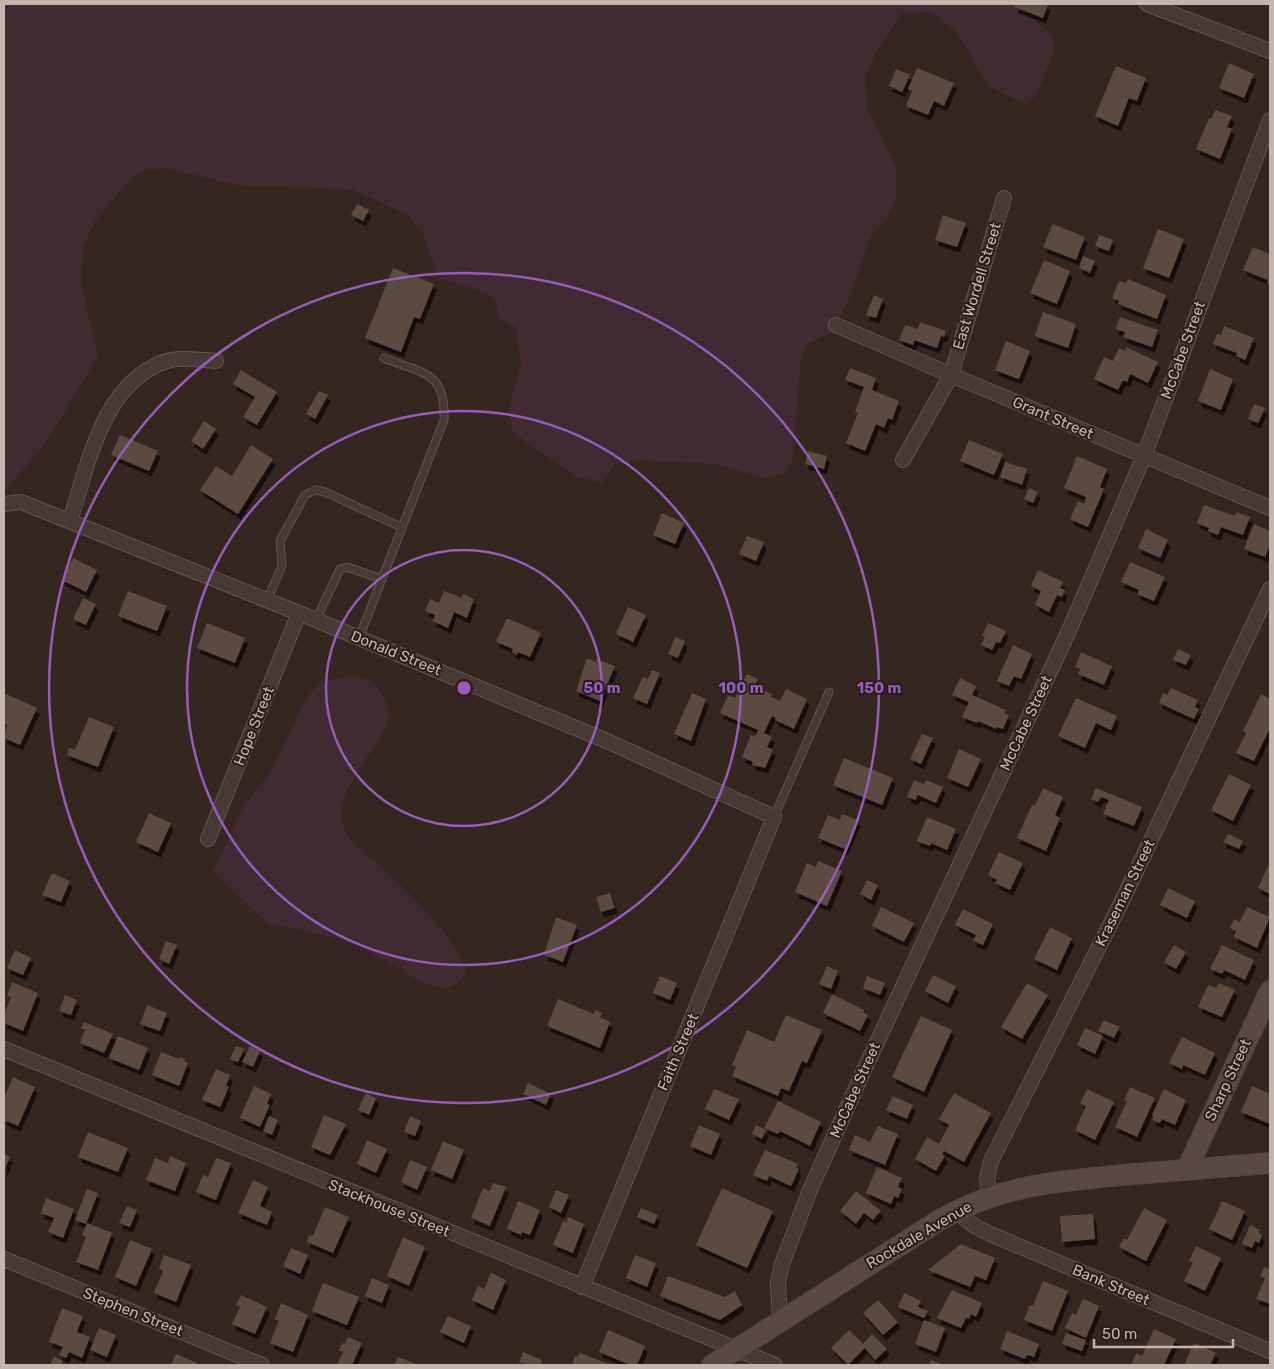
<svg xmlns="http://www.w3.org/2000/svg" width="1274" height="1369" viewBox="0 0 1274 1369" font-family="Rubik,sans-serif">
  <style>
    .green { fill: #422a33 }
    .building { fill: #5b4941; filter: url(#shadow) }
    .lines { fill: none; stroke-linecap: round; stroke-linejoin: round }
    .lane-casing { stroke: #62544e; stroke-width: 9 }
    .street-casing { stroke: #62544e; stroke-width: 16 }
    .secondary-casing { stroke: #50423d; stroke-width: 22 }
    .lane { stroke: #473934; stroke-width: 7 }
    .street { stroke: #473934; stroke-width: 14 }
    .secondary { stroke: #5a4942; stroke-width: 20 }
    .ring { fill: none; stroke: #955cb9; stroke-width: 2.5 }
    .labels { text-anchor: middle; stroke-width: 4; stroke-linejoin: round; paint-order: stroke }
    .street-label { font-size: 15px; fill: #c4b5ae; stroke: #2b1e19 }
    .centre { fill: #955cb9; stroke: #2b1e19; stroke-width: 2.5 }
    .ring-label { font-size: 15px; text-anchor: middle; font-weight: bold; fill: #955cb9; stroke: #2b1e19; stroke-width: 4; stroke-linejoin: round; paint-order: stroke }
  </style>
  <defs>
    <filter id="shadow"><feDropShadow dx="3" dy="5.5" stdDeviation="0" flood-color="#0009"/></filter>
  </defs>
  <rect width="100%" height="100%" fill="#362620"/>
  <!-- green -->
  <path class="green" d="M4 4H1016L1051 35 1055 47 1037 95 1025 104 988 86 957 32 932 12 901 13 879 47 865 77 867 109 896 166V198L887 219 871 236 849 299 832 332 807 344 801 358 792 461 783 474 764 478 716 464 639 460 615 465 601 483 576 476 512 432 509 408 521 364 516 328 498 317 496 301 489 294 439 278 423 233 406 214 351 189 241 186 165 168 145 170 130 179 95 221 83 248 81 284 98 356 46 443 4 492Z
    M352 676C358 677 366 678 371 681 382 688 393 711 387 725 377 749 334 793 342 822 346 841 367 855 381 867 408 892 456 936 466 972 451 1000 431 985 409 975L407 972 356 945 329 936 267 923 213 871 243 806 271 772 302 707 313 690 323 681Z"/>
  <!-- building -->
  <path class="building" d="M1016 4H1048L1043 18 1014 7Z
    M1229 63 1254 74 1244 98 1219 88Z
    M1116 66 1146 78 1137 101 1129 98 1118 126 1095 116Z
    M917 68 954 83 944 106 934 101 928 115 906 106 912 91 908 89Z
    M896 69 910 75 902 92 889 86Z
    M1215 110 1232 116 1227 127 1232 129 1220 159 1196 149 1209 118 1211 119Z
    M357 204 369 210 363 221 351 215Z
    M943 215 966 223 957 247 935 240Z
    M1053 224 1085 237 1076 260 1043 247Z
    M1158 229 1184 239 1169 278 1143 268Z
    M1099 235 1113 240 1109 251 1095 246Z
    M1253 247 1270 254V285L1267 284 1268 280 1243 270Z
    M1083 256 1095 261 1090 273 1079 268Z
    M1044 260 1070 271 1057 304 1030 293Z
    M393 268 434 284 420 319 414 317 401 352 365 338Z
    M1128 279 1166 295 1157 319 1118 304 1119 301 1112 298 1119 281 1126 283Z
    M874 295 883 299 876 318 866 315Z
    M1043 312 1076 324 1068 348 1035 336Z
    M1120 317 1158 330 1152 347 1123 337 1125 332 1115 329Z
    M920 322 946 331 944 337 941 336 937 348 914 340 913 345 899 340 905 325 918 329Z
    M1224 326 1254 338 1245 360 1236 356 1237 353 1213 344 1217 334 1221 335Z
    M1006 341 1030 351 1019 379 995 370Z
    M1126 347 1158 362 1148 383 1130 374 1127 382 1123 380 1118 390 1094 379 1104 357 1113 361 1119 348 1125 351Z
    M850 368 876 378 872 390 899 401 892 420 888 418 884 428 876 424 865 451 846 443 858 413 855 412 864 387 845 380Z
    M1210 369 1233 379 1221 410 1198 401Z
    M241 370 277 392 257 425 243 417 255 397 233 384Z
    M319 391 328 395 315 419 306 414Z
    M1254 404 1265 408 1258 423 1248 419Z
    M204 421 216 429 203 449 191 441Z
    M120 435 158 451 149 471 111 455Z
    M969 440 1003 454 994 475 960 461Z
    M251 445 273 459 238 514 200 490 216 466 232 476Z
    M808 451 827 456 824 469 805 464Z
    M1077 456 1107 469 1100 487 1104 489 1088 527 1070 519 1078 501 1084 504 1086 497 1064 488Z
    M1005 462 1027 469 1022 485 1000 477Z
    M1029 488 1038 492 1033 503 1024 499Z
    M1204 505 1235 516 1236 512 1250 517 1243 535 1221 527 1218 535 1208 531 1209 528 1197 523Z
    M662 513 684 523 675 544 653 535Z
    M1254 524 1270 531V545L1265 557 1244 549Z
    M1146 529 1168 540 1160 558 1138 548Z
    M747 536 764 542 756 561 739 554Z
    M73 558 97 570 86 592 62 580Z
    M1130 562 1165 577 1154 601 1137 594 1139 590 1121 582Z
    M1038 570 1063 582 1060 588 1065 590 1062 597 1057 595 1049 612 1035 605 1041 591 1031 586Z
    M128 591 167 606 157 631 118 616Z
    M444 591 462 598 463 594 474 599 467 618 454 612 448 628 433 621 435 615 425 611 430 599 439 603Z
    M83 598 96 604 86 625 73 619Z
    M628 607 646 615 633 642 616 634Z
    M507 618 541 633 530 657 518 652 517 655 512 652 513 649 496 642Z
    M207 623 245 638 235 663 197 648Z
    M988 623 1006 631 1000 643 996 642 992 650 981 645 985 637 982 636Z
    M675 637 685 641 678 658 668 654Z
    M1013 645 1032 654 1021 679 1014 676 1009 686 997 681Z
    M1178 649 1191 655 1186 665 1173 660Z
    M1081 652 1112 666 1104 685 1078 674 1080 669 1075 667Z
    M587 658 596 662 597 659 615 666 600 701 576 691Z
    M652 670 660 673 647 704 633 698 643 677 648 679Z
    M747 674 758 679 755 686 772 694 771 697 780 701 786 689 807 699 794 729 775 720 776 718 772 716 764 733 772 737 767 747 773 750 765 768 752 765 753 762 742 757 751 735 755 737 758 730 720 713 728 695 735 698Z
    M960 678 976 686 972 695 1006 710 1004 713 1009 715 1003 729 997 727 996 729 978 721 977 723 962 717 969 702 952 695Z
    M1171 688 1198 700 1195 707 1199 709 1194 719 1159 703 1163 693 1167 695Z
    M4 693 37 708 20 745 4 738 7 725 4 723Z
    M692 693 706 699 691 741 674 734Z
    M1261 694 1270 699V728L1254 761 1236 753 1246 733 1243 731Z
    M1076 698 1117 716 1111 730 1096 723 1085 748 1058 736Z
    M89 717 114 727 98 767 67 755 69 748 75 750Z
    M922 734 933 738 921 764 910 759Z
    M959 749 981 759 968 787 947 778Z
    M844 758 893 778 882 805 833 785Z
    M1229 774 1251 785 1233 821 1211 810Z
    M914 780 924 784 926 780 943 787 936 803 918 795 915 800 907 797Z
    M1043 788 1063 797 1055 815 1060 818 1046 851 1017 838 1032 805 1035 806Z
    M1096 788 1142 807 1134 826 1103 814 1109 800 1101 797 1098 802 1091 799Z
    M149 813 171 823 158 852 136 842Z
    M842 814 858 820 845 849 818 838 828 815 840 820Z
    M927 817 956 829 947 850 931 843 930 846 917 841Z
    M1228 834 1243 841 1239 849 1223 842Z
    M999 852 1023 863 1010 890 995 883 997 880 988 875Z
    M818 861 842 871 827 906 795 892 807 863 816 867Z
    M1270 862V894L1258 888Z
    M52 873 70 881 61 902 42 895Z
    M867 880 878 885 871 900 860 894Z
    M1168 888 1195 901 1187 918 1160 905Z
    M610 893 615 908 601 912 596 897Z
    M881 907 914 923 904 942 872 926Z
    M1247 907 1270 917 1257 948 1234 937 1236 931 1230 928 1234 919 1240 922Z
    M963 909 993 924 983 945 973 941 976 935 955 925Z
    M556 917 577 925 563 962 544 955Z
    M1050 927 1072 938 1057 970 1034 959Z
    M166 941 177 945 169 964 159 959Z
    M1174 945 1186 952 1176 969 1164 962Z
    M1222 945 1254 960 1245 980 1224 970 1222 974 1210 969Z
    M15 950 31 958 23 975 7 968Z
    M827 966 838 971 831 989 819 984Z
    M933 975 956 986 948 1003 925 991Z
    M660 976 677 983 670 1000 653 993Z
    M867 976 885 983 880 995 863 988Z
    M12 982 38 993 23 1031 4 1023V1015L11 997 7 996Z
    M1027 983 1048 995 1022 1039 1001 1027Z
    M1219 983 1235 990 1222 1017 1198 1007 1208 985 1216 988Z
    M832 994 864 1010 863 1012 868 1015 860 1031 823 1013Z
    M65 995 77 1000 71 1015 59 1011Z
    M558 999 594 1014 595 1010 602 1013 600 1017 610 1022 600 1048 547 1026Z
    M147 1005 167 1013 160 1031 140 1024Z
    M786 1015 822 1030 807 1063 802 1061 789 1091 781 1088 778 1096 732 1076 736 1067 732 1065 747 1030 774 1042Z
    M921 1016 952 1030 924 1092 892 1077Z
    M1104 1020 1119 1027 1114 1038 1098 1031Z
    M84 1022 113 1034 104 1053 80 1043 85 1030 81 1028Z
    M1085 1028 1103 1036 1095 1054 1077 1045Z
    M118 1036 148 1048 139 1070 109 1058Z
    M1182 1037 1215 1053 1205 1075 1183 1065 1182 1069 1169 1063Z
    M236 1046 244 1049 238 1062 230 1059Z
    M250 1046 260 1051 253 1067 242 1062Z
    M161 1052 179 1059 180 1057 185 1059 184 1061 188 1063 179 1086 152 1075Z
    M216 1069 230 1075 226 1086 229 1087 220 1107 202 1100Z
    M13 1077 35 1087 18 1126 4 1120V1098Z
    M528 1083 551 1094 546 1105 523 1094Z
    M254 1086 271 1094 267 1104 270 1105 260 1127 240 1118Z
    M1252 1086 1270 1094V1124L1241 1112Z
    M1130 1087 1155 1098 1137 1137 1115 1127 1127 1101 1124 1100Z
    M714 1089 739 1099 729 1120 705 1109Z
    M1087 1089 1114 1102 1095 1140 1075 1130 1086 1106 1080 1103Z
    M1164 1089 1186 1100 1175 1125 1162 1119 1160 1123 1152 1120 1154 1116 1152 1115Z
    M366 1093 376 1098 369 1115 358 1110Z
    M954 1093 991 1113 964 1162 944 1151 942 1154 945 1156 936 1171 915 1159 927 1137 939 1144 949 1125 939 1119Z
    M893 1096 913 1105 907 1119 886 1110Z
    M778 1101 821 1122 810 1146 780 1131 778 1134 764 1128Z
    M324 1115 346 1124 330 1155 311 1147Z
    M269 1116 278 1120 272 1135 263 1131Z
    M410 1116 421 1121 415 1136 404 1132Z
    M699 1125 720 1134 711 1155 690 1146Z
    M756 1125 766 1130 762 1139 752 1134Z
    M878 1126 898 1134 885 1165 849 1150 855 1135 870 1142Z
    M88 1132 128 1148 118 1172 78 1157Z
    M367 1140 387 1149 376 1173 357 1164Z
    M443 1141 464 1150 452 1179 431 1170Z
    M765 1150 798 1164 796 1168 799 1169 791 1186 769 1176 767 1181 753 1175Z
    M4 1154 10 1157 4 1171Z
    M170 1156 186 1163 175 1191 146 1180 155 1158 168 1163Z
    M216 1158 231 1163 216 1200 196 1192 203 1175 208 1177Z
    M410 1160 427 1167 417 1190 401 1182Z
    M877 1167 902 1178 898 1187 902 1189 898 1198 894 1196 891 1204 866 1193Z
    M253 1180 268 1187 260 1206 272 1212 267 1225 238 1213Z
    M493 1183 506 1187 490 1226 471 1218 483 1188 490 1191Z
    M722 1188 773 1211 747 1268 696 1245Z
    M87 1189 98 1193 86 1224 75 1220Z
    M556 1190 569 1195 561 1213 549 1207Z
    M856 1191 881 1211 873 1220 864 1213 856 1224 840 1211Z
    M46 1198 74 1209 63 1238 48 1232 54 1218 41 1213Z
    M518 1201 540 1210 530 1235 522 1232 521 1235 507 1229Z
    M1222 1201 1245 1211 1232 1240 1209 1229Z
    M127 1206 137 1210 130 1227 119 1223Z
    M325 1207 349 1217 333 1253 307 1242 309 1235 313 1236Z
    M641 1208 658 1215 654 1224 637 1217Z
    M1144 1208 1167 1220 1146 1261 1119 1247 1124 1238 1127 1240Z
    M1093 1214 1095 1239 1062 1242 1060 1216Z
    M568 1217 584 1224 573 1253 553 1245 563 1221 566 1223Z
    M87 1223 112 1233 98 1270 76 1262 86 1237 82 1235Z
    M1250 1225 1260 1230 1259 1233 1262 1235 1259 1243 1255 1241 1252 1248 1242 1244Z
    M403 1237 425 1247 409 1286 387 1276Z
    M130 1240 152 1249 136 1286 115 1277Z
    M961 1244 995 1258 986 1280 975 1276 970 1287 928 1270Z
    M1196 1246 1221 1258 1205 1291 1184 1281 1193 1262 1189 1261Z
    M291 1248 308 1255 300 1274 283 1266Z
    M164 1255 191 1265 176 1302 154 1293 163 1271 159 1269Z
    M635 1255 656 1263 647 1287 626 1278Z
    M1264 1267 1270 1269V1304L1256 1299 1265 1278 1260 1276Z
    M491 1273 506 1280 493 1310 472 1300 478 1286 484 1289Z
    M668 1276 725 1297 735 1291 742 1305 720 1320 660 1296Z
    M372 1278 389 1285 382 1303 365 1296Z
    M1043 1281 1068 1291 1052 1331 1024 1320 1030 1305 1033 1306Z
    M323 1283 359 1297 347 1325 312 1311Z
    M952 1290 982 1303 976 1317 971 1314 969 1319 966 1318 961 1328 937 1318Z
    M904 1293 921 1301 918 1307 928 1311 924 1318 898 1307Z
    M241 1295 267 1307 255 1334 232 1324 240 1307 236 1305Z
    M1083 1299 1099 1306 1086 1338 1065 1328 1072 1313 1076 1315Z
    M878 1300 898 1322 883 1335 863 1313Z
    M281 1303 308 1315 293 1352 270 1343 279 1321 275 1319Z
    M62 1308 83 1316 77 1332 90 1337 82 1358 69 1352 66 1358 59 1355 63 1347 49 1342Z
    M448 1316 471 1326 464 1343 440 1332Z
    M924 1320 945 1328 936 1352 915 1344Z
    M99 1328 116 1335 107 1357 90 1350Z
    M1154 1329 1176 1339 1164 1365H1131L1136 1353 1142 1356Z
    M608 1330 645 1346 637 1365H630L599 1352Z
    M849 1330 863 1344 872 1334 887 1349 875 1360 865 1348 848 1365 831 1348Z
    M1007 1331 1039 1344 1034 1357 1027 1355 1025 1359 1000 1349Z
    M1066 1333 1086 1340 1082 1351 1062 1344Z
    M348 1337 362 1343 352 1365H337L343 1352 339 1350 342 1343 345 1344Z
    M1194 1343 1216 1353 1210 1365H1184Z
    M523 1352 542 1360 540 1365 519 1363Z
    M580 1353 611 1365H572L575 1356 578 1357Z
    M176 1354 197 1363 196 1365H171Z
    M54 1356 63 1361 61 1365H50Z
    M398 1357 418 1365H394Z
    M931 1360 943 1365H929Z"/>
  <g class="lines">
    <!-- lane casing -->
    <g class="lane-casing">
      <path id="lane" d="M267 600 282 566 280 541 305 495 316 490 325 492 401 527
        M316 620 340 569 347 567 382 579
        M359 638 444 420C446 371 423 374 384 358
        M774 817 829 692"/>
    </g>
    <!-- street casing -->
    <g class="street-casing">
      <path id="street" d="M1147 4 1270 51
        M836 325 951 375 1270 508
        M903 460 951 375 1004 198
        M4 504 21 502 299 613 607 741 774 817 582 1287
        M70 521C88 465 103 379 170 360 184 357 201 360 216 361
        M208 839 299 613
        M4 1049 775 1365
        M990 1197 987 1178 991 1161 1121 903 1270 589
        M956 1211 973 1225 990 1234 1270 1351
        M4 1259 262 1365
        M780 1321 778 1283 782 1264 810 1190 864 1070 1067 635 1144 456 1270 120"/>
    </g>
    <!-- secondary casing -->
    <g class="secondary-casing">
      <path id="secondary" d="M1187 1169 1270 991
        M712 1365 938 1221C1000 1185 1053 1182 1122 1175 1171 1171 1221 1167 1270 1163"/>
    </g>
    <!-- lane -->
    <use href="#lane" class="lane"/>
    <!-- street -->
    <use href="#street" class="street"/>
    <!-- secondary -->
    <use href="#secondary" class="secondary"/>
  </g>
  <!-- distance rings -->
  <g class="ring">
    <circle cx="464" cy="688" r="138"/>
    <circle cx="464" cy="688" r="277"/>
    <circle cx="464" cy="688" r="415"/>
  </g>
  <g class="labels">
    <!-- street labels -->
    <g class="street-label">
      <text transform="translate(977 286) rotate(-73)" y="5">East Wordell Street</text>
      <text transform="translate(1183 350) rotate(-70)" y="5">McCabe Street</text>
      <text transform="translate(1053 418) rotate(23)" y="5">Grant Street</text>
      <text transform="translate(396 653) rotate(22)" y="5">Donald Street</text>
      <text transform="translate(1026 723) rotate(-65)" y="5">McCabe Street</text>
      <text transform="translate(254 726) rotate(-68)" y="5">Hope Street</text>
      <text transform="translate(1125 893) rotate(-64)" y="5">Kraseman Street</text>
      <text transform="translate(678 1052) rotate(-67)" y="5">Faith Street</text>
      <text transform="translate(1228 1080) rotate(-65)" y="5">Sharp Street</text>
      <text transform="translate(855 1090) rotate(-66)" y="5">McCabe Street</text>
      <text transform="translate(389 1208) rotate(22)" y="5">Stackhouse Street</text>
      <text transform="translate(919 1235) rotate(-30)" y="5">Rockdale Avenue</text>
      <text transform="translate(1111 1285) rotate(23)" y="5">Bank Street</text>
      <text transform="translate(133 1312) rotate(22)" y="5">Stephen Street</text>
    </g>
  </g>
  <circle cx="464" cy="688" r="8" class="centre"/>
  <g class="ring-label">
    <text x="602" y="693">50 m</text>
    <text x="741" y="693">100 m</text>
    <text x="879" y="693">150 m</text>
  </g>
  <!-- border -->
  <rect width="1274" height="1369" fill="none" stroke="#c4b5ae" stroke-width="10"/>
  <!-- scale -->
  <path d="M1094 1339v8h139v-8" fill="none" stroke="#c4b5ae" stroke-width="2.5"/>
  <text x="1102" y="1339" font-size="15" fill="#c4b5ae" stroke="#2b1e19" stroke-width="4" paint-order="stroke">50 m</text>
</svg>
